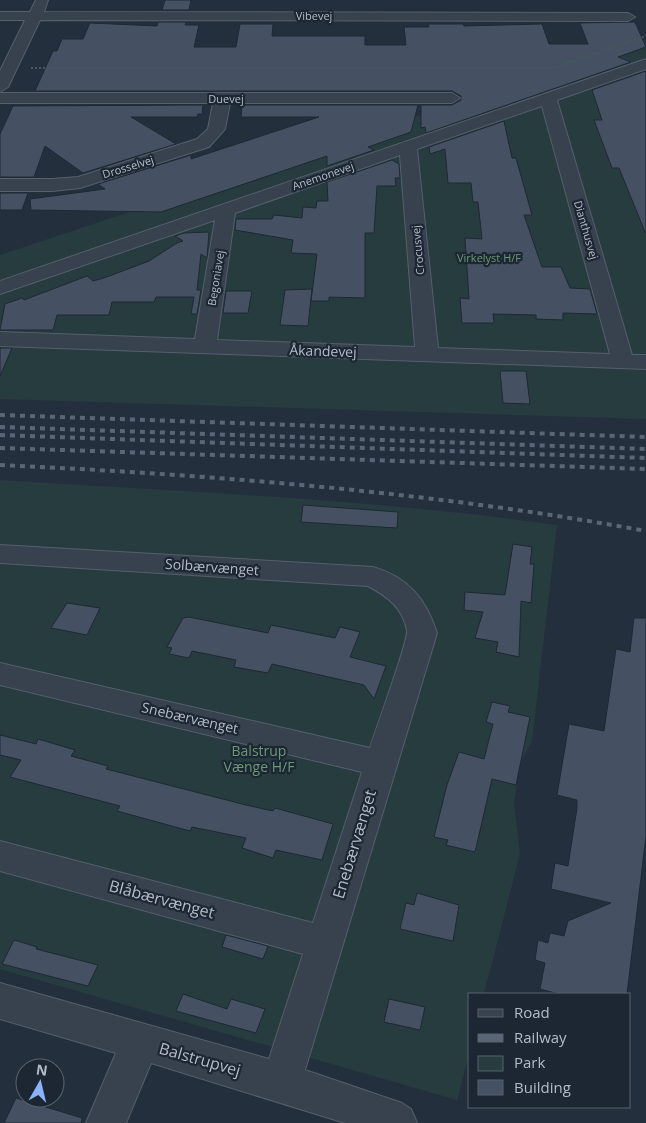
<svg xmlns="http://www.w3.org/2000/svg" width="646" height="1123" viewBox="0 0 646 1123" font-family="'Open Sans',sans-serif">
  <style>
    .green { fill: #263c3f }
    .building { fill: #455162; stroke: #1f2835 }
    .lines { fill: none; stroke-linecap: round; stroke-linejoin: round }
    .minor-casing { stroke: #565f6c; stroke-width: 2 }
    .path { stroke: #44595c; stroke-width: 2; stroke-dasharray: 2 2; stroke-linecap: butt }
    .minor { fill: #38414e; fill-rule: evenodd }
    .rail { stroke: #5a6575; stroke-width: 4; stroke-dasharray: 5 5; stroke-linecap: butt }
    .labels { text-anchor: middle; stroke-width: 4.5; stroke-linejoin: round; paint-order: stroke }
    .far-street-label { font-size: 11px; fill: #b4bcc9; stroke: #1d2633 }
    .far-park-label { font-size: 11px; fill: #6b9a76; stroke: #1d2633 }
    .street-label { font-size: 14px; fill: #b4bcc9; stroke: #1d2633 }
    .park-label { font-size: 14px; fill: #6b9a76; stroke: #1d2633 }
    .near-street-label { font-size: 16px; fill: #b4bcc9; stroke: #1d2633 }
  </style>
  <rect width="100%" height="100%" fill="#242f3e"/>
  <!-- green -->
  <path class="green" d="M646 40V419L0 399V255Z
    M0 480C186 492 373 499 557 525L532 741 520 763 514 803 520 854 484 994H470V1051L457 1100 0 969Z"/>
  <!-- building -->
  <path class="building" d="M165 0H191L189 10H162Z
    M158 22H186L185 25H199L194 47H236L240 24H273L272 36H365V45H406L404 27H429L428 24H463L464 26 542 24 549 44H588L580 23 635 22 646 47 618 57 631 62 426 133 425 127 421 128V105H452L461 100V96L452 91H35L53 51H57L62 39H83L90 23 157 26Z
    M646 71V232H645L619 168H612L594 120H602L592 90Z
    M203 105 202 114H198L197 117H131L176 144 83 173 45 146 34 177H0V134L13 106Z
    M242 105H418L411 132 368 147 374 150 327 166V156L161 212 31 210 30 199 105 189 98 184 191 155V159L319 117H241Z
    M504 121 512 158H516L532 215H524L542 267H561L570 288 590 289 597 314 563 313V320L536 319V315L493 314 494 323H462L460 298 469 299 465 238 482 239 478 202H473L471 183H448L445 149 430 154 429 147Z
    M392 160 399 164 400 178H395L396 186H377L374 233H365V298L329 297V301H311L317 254 291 253 293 240 235 230 236 219H272L274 215 302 218 303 207 316 208 317 201H328L327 182Z
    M0 193H28L22 210H0Z
    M209 232 207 258 201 254 197 290H201L197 314H191L194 297H156L154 302H112L109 315H57L53 330H0L5 304 22 298 24 300 87 276 93 281 104 278 149 261 177 243 183 241 175 236 184 233Z
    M312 289 308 326 280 325 285 290Z
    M226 291H252L248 313H223Z
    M0 348H12L0 376Z
    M500 371H526L530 404 503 403Z
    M303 505 398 512 397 528 301 522Z
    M513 544 532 547 530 564H534L531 603 521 601 519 657 496 652 498 642 475 638 483 612 464 610 465 592 505 595Z
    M67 603 100 608 87 635 51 628Z
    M189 617 268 633 271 625 335 638 340 627 360 632 350 657 386 666 374 699 364 685 272 664 268 673 234 667 236 660 192 651 189 658 169 654 172 648 167 647 183 618Z
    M634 618H646V836L627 994H559L540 989 545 963 535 960 538 940 548 943 550 933 564 936 568 921 611 903 551 889 555 863 568 866 577 808V800L557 795 569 724 604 731 616 649 630 652Z
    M492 702 510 706 508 712 530 717 516 785 492 779 475 852 446 845 448 840 434 837 447 785 459 752 484 759 493 724 486 722Z
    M0 735 36 744 38 739 75 750 71 756 108 766 106 769 246 805 273 811 275 808 333 824 322 860 276 850 273 858 242 848 246 838 192 827 190 831 117 811 120 806 10 777 21 760 0 755Z
    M417 893 459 905 453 941 400 929 406 903 414 905Z
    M226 935 268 946 263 959 222 947Z
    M14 940 37 947 36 949 98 965 88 986 2 964Z
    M183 994 227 1009 231 999 265 1009 256 1033 176 1011Z
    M389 999 425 1007 420 1030 384 1022Z
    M16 1098 82 1118 81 1123H4Z"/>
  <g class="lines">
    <!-- minor casing -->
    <g class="minor-casing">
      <path id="minor" d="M36 0H48L44 12 628 13 635 17 628 21 40 20 8 87 0 92V71L25 20H0V12H30Z
        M646 59V69L557 100 632 355H646V369L0 346V332L195 339 215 220 0 294V281ZM542 106 610 354 438 348 417 149ZM400 155 415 347 217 340 235 213Z
        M0 93H452L460 98 452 103H230L225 129 209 147 80 188 52 191H0V179H52L78 177 197 139 208 129 213 103H0Z
        M0 545 373 567C408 577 426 599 437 633L305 1070 402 1103 411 1109 417 1123H345L151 1063 126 1123H86L116 1053 0 1019V983L269 1059 303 954 0 871V841L313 923 362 772 0 685V663L370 748C375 731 409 640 407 630 402 607 388 597 368 586L0 563Z"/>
    </g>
    <!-- path -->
    <path class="path" d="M31 68H554L646 36"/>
    <!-- minor -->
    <use href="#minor" class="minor"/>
    <!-- rail -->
    <path class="rail" d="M0 415 646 437
      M0 427 646 449
      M0 435 646 458
      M0 448 646 469
      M0 465C217 475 432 492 646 531"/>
  </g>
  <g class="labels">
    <!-- far-street labels -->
    <g class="far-street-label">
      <text x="314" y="20">Vibevej</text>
      <text x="226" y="103">Duevej</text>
      <text transform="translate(128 167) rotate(-17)" y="4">Drosselvej</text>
      <text transform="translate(323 176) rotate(-19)" y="4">Anemonevej</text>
      <text transform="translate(586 230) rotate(74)" y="4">Dianthusvej</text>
      <text transform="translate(418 250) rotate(-95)" y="4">Crocusvej</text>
      <text transform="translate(216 278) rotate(-81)" y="4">Begoniavej</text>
    </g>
    <!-- far-park labels -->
    <g class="far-park-label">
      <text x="489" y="262">Virkelyst H/F</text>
    </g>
    <!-- street labels -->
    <g class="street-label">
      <text transform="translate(323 351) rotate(2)" y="5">Åkandevej</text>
      <text transform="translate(212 567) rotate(4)" y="5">Solbærvænget</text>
      <text transform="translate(190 718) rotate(13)" y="5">Snebærvænget</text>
    </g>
    <!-- park labels -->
    <g class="park-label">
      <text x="259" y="756">Balstrup<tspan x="259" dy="16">Vænge H/F</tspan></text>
    </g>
    <!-- near-street labels -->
    <g class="near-street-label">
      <text transform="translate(354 844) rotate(-73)" y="6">Enebærvænget</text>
      <text transform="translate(162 899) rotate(15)" y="6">Blåbærvænget</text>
      <text transform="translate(200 1059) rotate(16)" y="6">Balstrupvej</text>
    </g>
  </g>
  <!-- legend -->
  <rect x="468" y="993" width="162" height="115" fill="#1d2633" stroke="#59626f"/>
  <rect x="478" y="1009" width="25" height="8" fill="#38414e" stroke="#59626f"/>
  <text x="514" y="1018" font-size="15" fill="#b4bcc9">Road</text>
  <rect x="478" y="1034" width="25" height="8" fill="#5a6575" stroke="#59626f"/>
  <text x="514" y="1043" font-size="15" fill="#b4bcc9">Railway</text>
  <rect x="478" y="1056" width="25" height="15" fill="#263c3f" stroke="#59626f"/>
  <text x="514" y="1068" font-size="15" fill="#b4bcc9">Park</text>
  <rect x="478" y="1080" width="25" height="15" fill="#455162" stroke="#59626f"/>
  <text x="514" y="1093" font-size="15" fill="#b4bcc9">Building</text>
  <!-- north arrow -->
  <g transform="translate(40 1083) rotate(8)"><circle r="24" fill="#1d2633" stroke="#59626f"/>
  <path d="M0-4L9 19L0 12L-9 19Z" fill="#8ab4f8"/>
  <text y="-8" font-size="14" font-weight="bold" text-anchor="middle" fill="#b4bcc9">N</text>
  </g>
</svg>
